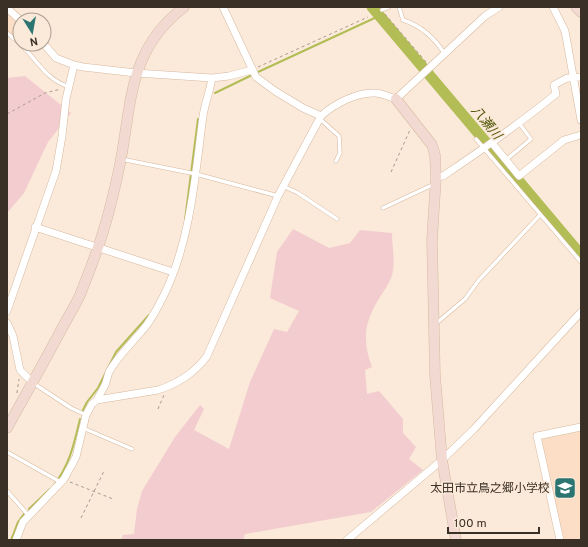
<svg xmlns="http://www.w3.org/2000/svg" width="588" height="547" viewBox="0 0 588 547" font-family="Overpass,'Noto Sans JP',sans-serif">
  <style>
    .built { fill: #fbdec5 }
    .green { fill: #f3cccf }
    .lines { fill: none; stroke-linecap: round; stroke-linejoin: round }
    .stream { stroke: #b2bd56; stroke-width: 2 }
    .river { stroke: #b2bd56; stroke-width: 11 }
    .lane-casing { stroke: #d6b99f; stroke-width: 4.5 }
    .street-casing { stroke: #d6b99f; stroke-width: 8 }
    .secondary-casing { stroke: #d6b99f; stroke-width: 11 }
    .path { stroke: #aa9b8d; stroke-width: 1; stroke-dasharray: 3 3; stroke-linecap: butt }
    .lane { stroke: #fff; stroke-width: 3.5 }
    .street { stroke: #fff; stroke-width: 7 }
    .secondary { stroke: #f2dad3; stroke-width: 10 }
    .labels { text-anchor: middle; stroke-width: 3; stroke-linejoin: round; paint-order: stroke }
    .poi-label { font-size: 12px; fill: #3b3025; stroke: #fbe9d9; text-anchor: end }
    .water-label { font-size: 13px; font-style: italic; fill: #525709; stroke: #fbe9d9 }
  </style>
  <rect width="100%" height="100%" fill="#fbe9d9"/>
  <!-- built -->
  <path class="built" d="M7 8 20 20V31L12 37 7 33Z
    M581 427V540H560L537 436Z"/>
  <!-- green -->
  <path class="green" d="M25 76 71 113 48 142 24 193 7 213V78Z
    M293 229 329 248 350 243 360 230 392 233C392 245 395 258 393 270 392 280 385 289 380 297 364 322 362 340 372 367L365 370 367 394 379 391 403 419V433L416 447 409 459 423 470 371 512 245 534 243 540H121L123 535 134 534 137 509 142 491 175 437 200 405 204 409 194 430 229 449 250 382 274 329 287 332 299 311 270 298 277 252Z"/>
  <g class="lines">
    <!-- stream -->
    <path class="stream" d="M258 72 379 16
      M215 93 250 76
      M185 220 198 119
      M83 410 87 402 98 388 116 352 149 315
      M54 485C70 464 74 444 80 419
      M29 509 50 489
      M11 540 18 522 24 514"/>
    <!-- river -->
    <path class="river" d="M372 7 581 255"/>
    <!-- lane casing -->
    <g class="lane-casing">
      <path id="lane" d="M399 7 403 20C421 26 434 37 444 53
        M382 10 389 7
        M7 33C13 38 19 42 24 48 40 64 46 79 69 87
        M320 119 339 136 340 153 336 161
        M476 139 581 262
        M121 159 196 174 278 196
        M506 160 531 139 519 123
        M283 186 298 193 337 219
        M383 208 430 186H435
        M435 322 439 321 465 299 479 280 540 215
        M33 383 71 408 86 415
        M83 428 132 449
        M7 452 62 483
        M7 491 29 516"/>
    </g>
    <!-- street casing -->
    <g class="street-casing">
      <path id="street" d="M223 7 256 77 275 91 303 108 321 116C334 104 357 92 375 93 382 93 389 97 396 99L485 16 499 7
        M553 7 565 31 581 120
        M7 8 20 20
        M44 44 56 58 74 65 83 67 136 73 212 78 229 76 252 70
        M492 143 519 176 564 140 581 135
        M436 177 443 176C482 150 520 123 556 94L554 85 567 78 581 77
        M35 227 173 272
        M7 311 56 171 62 136 66 99 74 65
        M7 323 13 336 20 370 32 382
        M97 400C99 395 102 391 104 387 107 382 107 377 109 372 117 357 130 345 141 332 151 321 158 307 165 293 191 238 195 176 203 116 205 103 210 91 212 78
        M16 540 23 522 64 479 76 457 86 415 92 404 97 400 158 390C177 384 196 372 207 356L278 196 321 116
        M347 540 442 460 474 429 581 312
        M560 540 537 436 581 427"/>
    </g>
    <!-- secondary casing -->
    <g class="secondary-casing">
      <path id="secondary" d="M576 7 581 12
        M396 99 432 145 435 155 436 177 432 240 435 375 442 460 456 540
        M7 428C25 396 43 364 60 332 66 320 74 308 80 295 86 280 92 265 97 250 108 220 115 189 121 159 132 97 130 49 184 7"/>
    </g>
    <!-- path -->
    <path class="path" d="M385 14 426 62
      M258 67 368 17
      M7 114 45 93 61 89
      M391 172 410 130
      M17 393 19 379
      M158 409 164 395
      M70 482 113 499
      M81 518 104 471"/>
    <!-- lane -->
    <use href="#lane" class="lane"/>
    <!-- street -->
    <use href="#street" class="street"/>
    <!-- secondary -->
    <use href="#secondary" class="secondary"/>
  </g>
  <!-- icons -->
  <defs>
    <g id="school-square" transform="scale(1.15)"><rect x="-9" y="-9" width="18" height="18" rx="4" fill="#2c7571" stroke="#fbe9d9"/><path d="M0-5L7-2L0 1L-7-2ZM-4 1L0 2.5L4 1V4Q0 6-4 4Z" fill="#fff"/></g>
  </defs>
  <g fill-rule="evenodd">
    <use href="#school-square" x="565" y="488"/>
  </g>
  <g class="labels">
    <!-- poi labels -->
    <g class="poi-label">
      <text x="550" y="492">太田市立鳥之郷小学校</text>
    </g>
    <!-- water labels -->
    <g class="water-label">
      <text transform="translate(487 122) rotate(50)" y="5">八瀬川</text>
    </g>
  </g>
  <!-- border -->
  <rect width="588" height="547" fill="none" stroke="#3b3025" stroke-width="16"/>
  <!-- north arrow -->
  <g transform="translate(32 32) rotate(169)"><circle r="19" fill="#fbe9d9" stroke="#ae9f91"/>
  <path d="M0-3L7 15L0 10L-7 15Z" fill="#2c7571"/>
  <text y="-6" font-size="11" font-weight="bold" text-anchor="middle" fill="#3b3025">N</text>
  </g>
  <!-- scale -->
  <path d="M448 527v6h91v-6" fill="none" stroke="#3b3025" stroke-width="2"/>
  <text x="454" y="527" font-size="12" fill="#3b3025" stroke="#fbe9d9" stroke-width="3" paint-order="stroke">100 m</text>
</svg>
